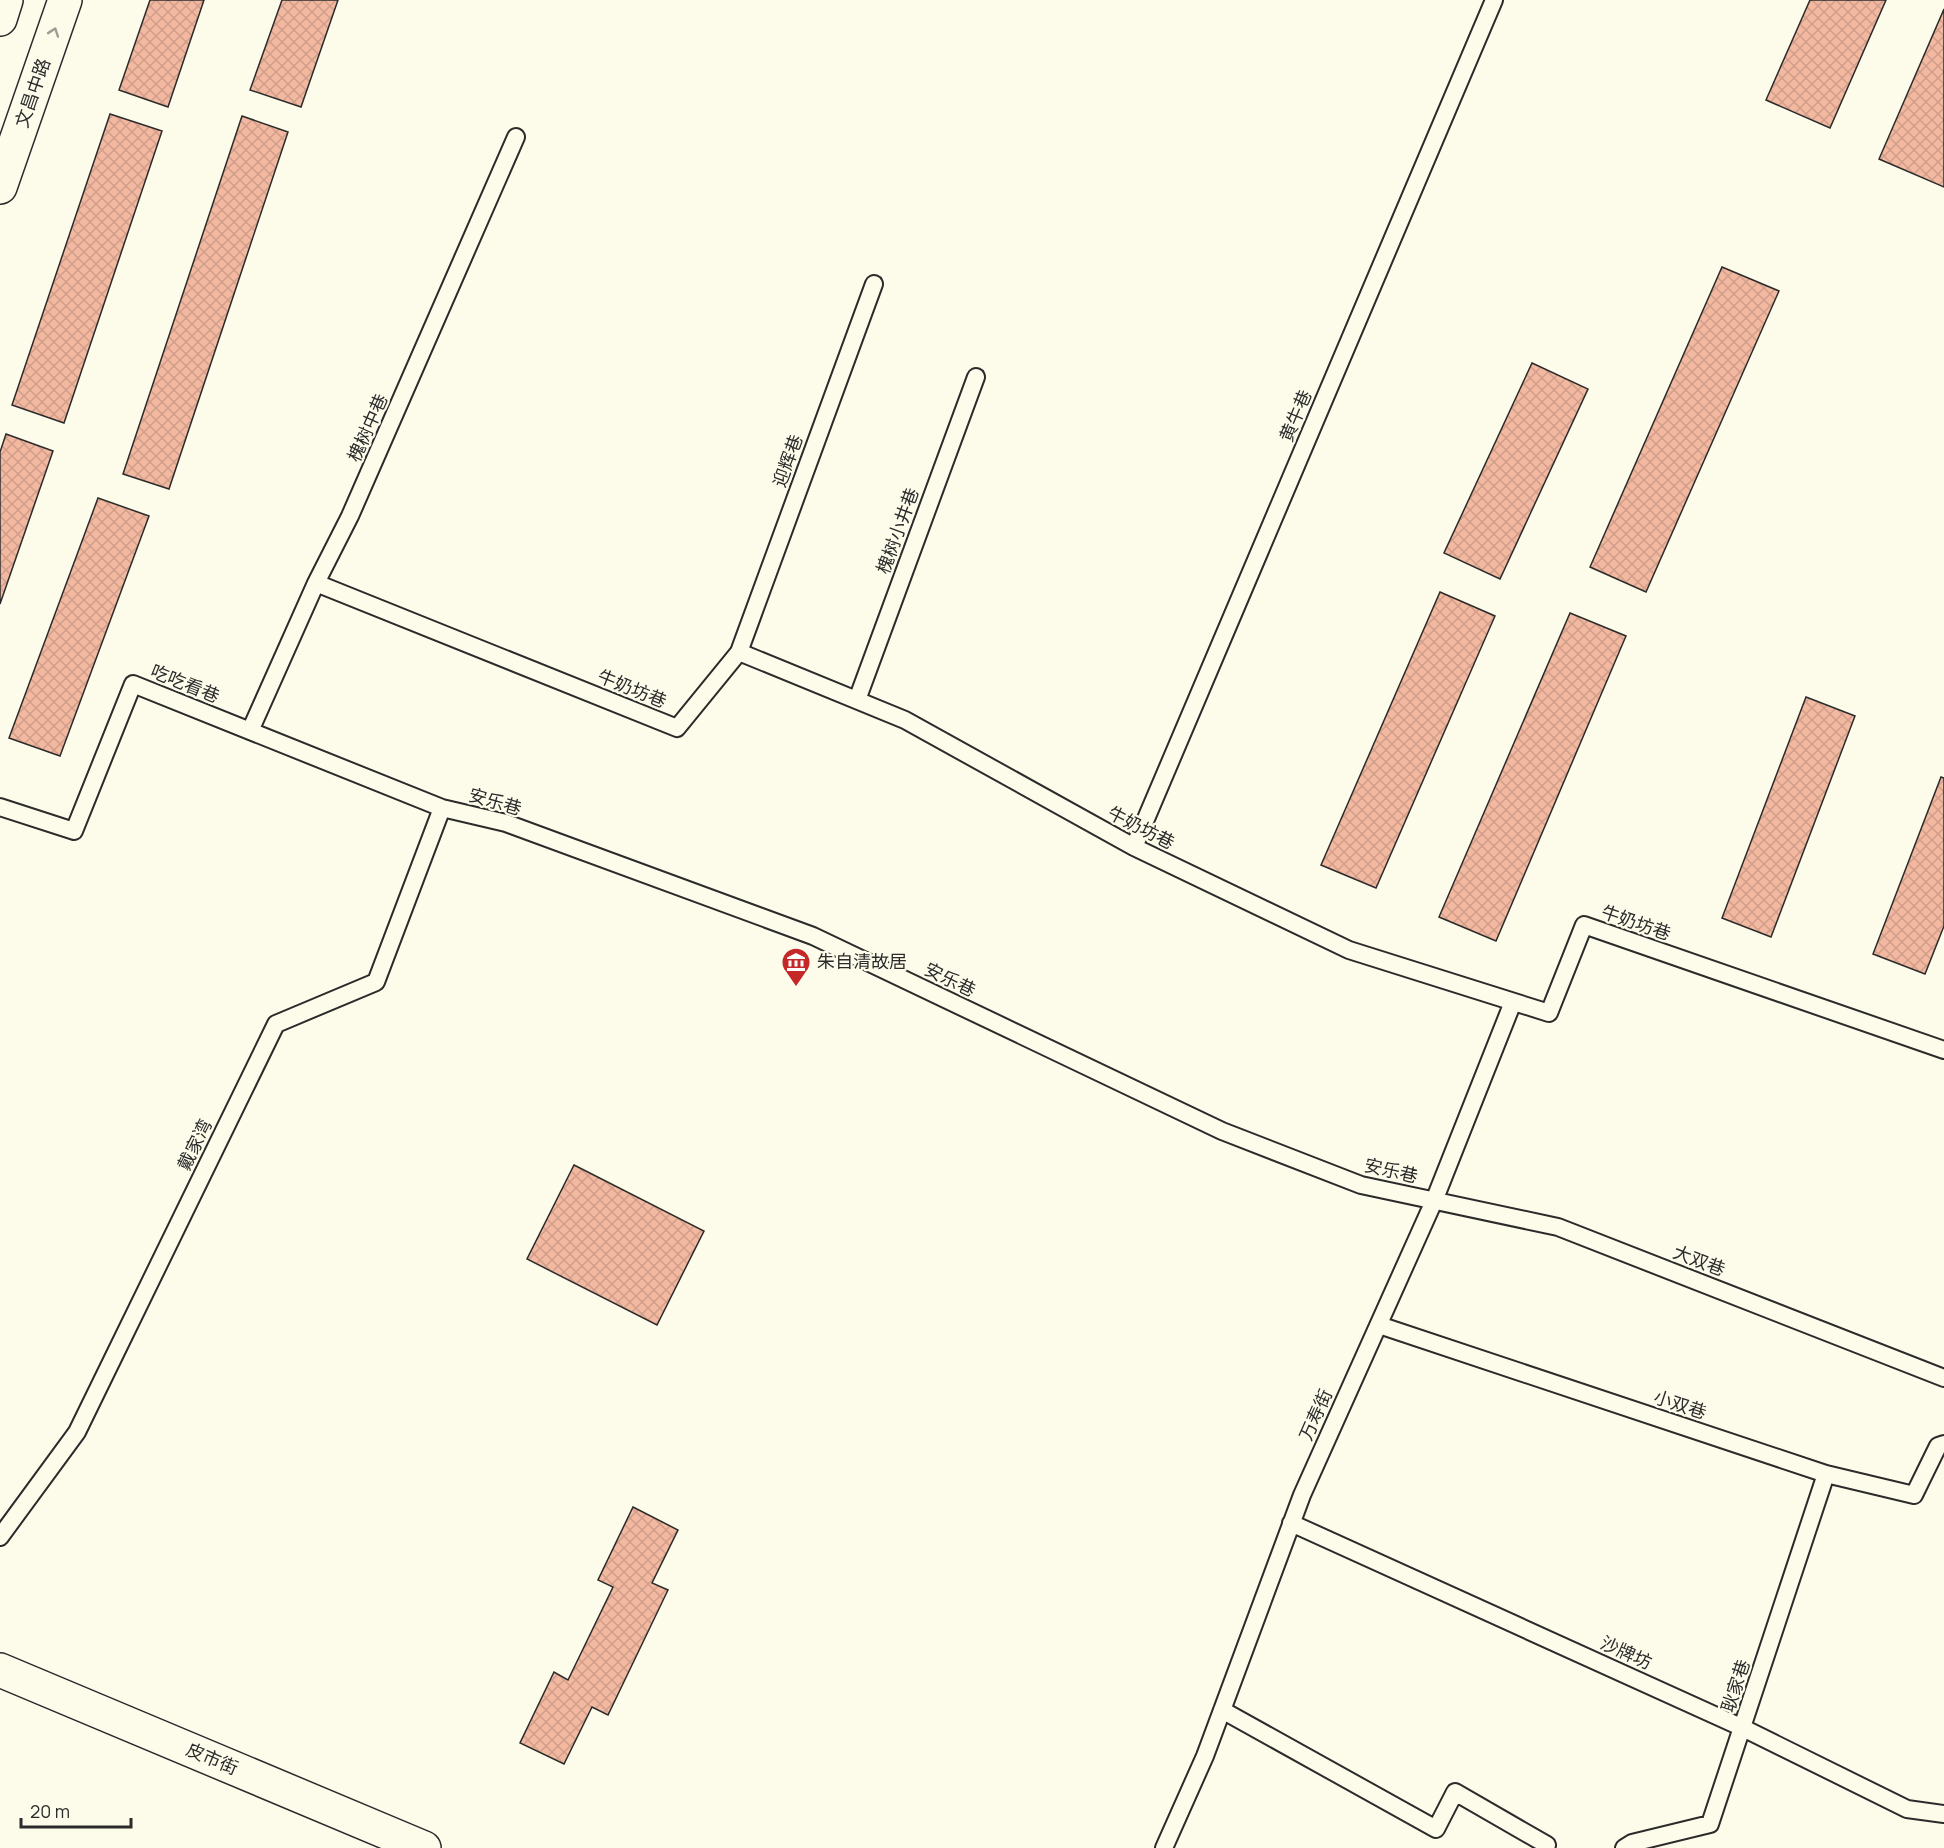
<svg xmlns="http://www.w3.org/2000/svg" width="1944" height="1848" viewBox="0 0 1944 1848" font-family="Manrope,'Noto Sans SC',sans-serif">
  <style>
    .building { fill: url(#building-cross-hatch); stroke: #2b2b2b; stroke-width: 1.5 }
    .lines { fill: none; stroke-linecap: round; stroke-linejoin: round }
    .lane-casing { stroke: #2b2b2b; stroke-width: 20 }
    .street-casing { stroke: #2b2b2b; stroke-width: 36 }
    .primary-casing { stroke: #2b2b2b; stroke-width: 36 }
    .lane { stroke: #fdfbea; stroke-width: 16 }
    .street { stroke: #fdfbea; stroke-width: 33 }
    .primary { stroke: #fdfbea; stroke-width: 33 }
    .oneway { stroke: #9e9d94 }
    .labels { text-anchor: middle; stroke-width: 4.5; stroke-linejoin: round; paint-order: stroke }
    .street-label { font-size: 18px; fill: #2b2b2b; stroke: #fdfbea }
    .poi-label { font-size: 18px; fill: #2b2b2b; stroke: #fdfbea; text-anchor: start }
  </style>
  <defs>
    <pattern id="building-cross-hatch" width="8" height="8" patternUnits="userSpaceOnUse" patternTransform="scale(1.5)"><rect width="8" height="8" fill="#f2b8a0"/><path d="M0 0l8 8M0 8l8-8" fill="none" stroke="#d09e8a"/></pattern>
  </defs>
  <rect width="100%" height="100%" fill="#fdfbea"/>
  <!-- building -->
  <path class="building" d="M150 0H204L168 107 119 90Z
    M282 0H338L301 107 250 90Z
    M1810 0H1886L1830 128 1766 100Z
    M1944 9V187L1879 159Z
    M110 114 162 131 64 423 12 405Z
    M242 116 288 132 169 489 123 474Z
    M1722 267 1779 291 1646 592 1590 567Z
    M1532 363 1588 389 1500 579 1444 553Z
    M6 434 53 451 0 604V452Z
    M98 498 149 516 60 756 9 738Z
    M1440 592 1495 616 1376 888 1321 865Z
    M1570 613 1626 636 1496 941 1439 917Z
    M1806 697 1855 716 1771 937 1722 918Z
    M1941 777 1944 778V926L1925 974 1873 954Z
    M574 1165 704 1231 657 1325 527 1259Z
    M633 1507 678 1530 652 1583 668 1590 608 1715 592 1707 564 1764 520 1743 554 1672 568 1680 613 1587 598 1580Z"/>
  <g class="lines">
    <!-- lane casing -->
    <g class="lane-casing">
      <path id="lane" d="M316 583 677 728 739 652 905 720 1134 847 1349 950 1549 1013 1584 925 1944 1050
        M739 652 874 284
        M857 700 976 377
        M250 731 316 583 350 516 516 137
        M0 807 74 831 133 684 442 808 506 823 813 936 1222 1131 1361 1185 1558 1227 1944 1378
        M1134 847 1494 0
        M1379 1325 1826 1474 1914 1495 1938 1446 1944 1444
        M1291 1523 1743 1728 1907 1809 1944 1814
        M0 1537 77 1432 276 1024 376 982 442 808
        M1222 1710 1436 1829 1455 1792 1547 1845
        M1164 1848 1205 1756 1302 1495 1434 1201 1513 1002
        M1624 1848 1632 1843 1710 1824 1826 1474"/>
    </g>
    <!-- street casing -->
    <g class="street-casing">
      <path id="street" d="M0 1670 424 1848"/>
    </g>
    <!-- primary casing -->
    <g class="primary-casing">
      <path id="primary" d="M0 19 6 0
        M0 187 65 0"/>
    </g>
    <!-- lane -->
    <use href="#lane" class="lane"/>
    <!-- street -->
    <use href="#street" class="street"/>
    <!-- primary -->
    <use href="#primary" class="primary"/>
  </g>
  <!-- one-way arrows -->
  <defs><path id="oneway-chevron" d="M-2-3.5L2.5 0L-2 3.5" fill="none" stroke-width="1.6" stroke-linecap="round" stroke-linejoin="round" transform="scale(1.5)"/></defs>
  <use class="oneway" href="#oneway-chevron" transform="translate(54 32) rotate(-71)"/>
  <!-- icons -->
  <defs>
    <g id="museum-pin" transform="scale(1.5)"><path d="M0 17L-7.5 6A9.5 9.5 0 1 1 7.5 6Z" fill="#c62828" stroke="#fdfbea"/><path d="M0-6L6-3V-2H-6V-3ZM-5-1h2V3h-2ZM-1-1h2V3h-2ZM3-1h2V3H3ZM-6 4H6V6H-6Z" fill="#fff"/></g>
  </defs>
  <g fill-rule="evenodd">
    <use href="#museum-pin" x="796" y="962"/>
  </g>
  <g class="labels">
    <!-- street labels -->
    <g class="street-label">
      <text transform="translate(33 93) rotate(-71)" y="6">文昌中路</text>
      <text transform="translate(1296 416) rotate(-67)" y="6">黄牛巷</text>
      <text transform="translate(368 428) rotate(-66)" y="6">槐树中巷</text>
      <text transform="translate(788 461) rotate(-70)" y="6">迎辉巷</text>
      <text transform="translate(898 531) rotate(-70)" y="6">槐树小井巷</text>
      <text transform="translate(185 684) rotate(22)" y="6">吃吃看巷</text>
      <text transform="translate(632 689) rotate(22)" y="6">牛奶坊巷</text>
      <text transform="translate(495 802) rotate(16)" y="6">安乐巷</text>
      <text transform="translate(1141 828) rotate(27)" y="6">牛奶坊巷</text>
      <text transform="translate(1636 923) rotate(19)" y="6">牛奶坊巷</text>
      <text transform="translate(950 980) rotate(26)" y="6">安乐巷</text>
      <text transform="translate(195 1145) rotate(-64)" y="6">戴家湾</text>
      <text transform="translate(1391 1171) rotate(13)" y="6">安乐巷</text>
      <text transform="translate(1699 1261) rotate(21)" y="6">大双巷</text>
      <text transform="translate(1680 1405) rotate(18)" y="6">小双巷</text>
      <text transform="translate(1316 1415) rotate(-66)" y="6">万寿街</text>
      <text transform="translate(1626 1653) rotate(24)" y="6">沙牌坊</text>
      <text transform="translate(1736 1686) rotate(-72)" y="6">耿家巷</text>
      <text transform="translate(212 1759) rotate(23)" y="6">皮市街</text>
    </g>
    <!-- poi labels -->
    <g class="poi-label">
      <text x="817" y="968">朱自清故居</text>
    </g>
  </g>
  <!-- scale -->
  <path d="M21 1818v9h110v-9" fill="none" stroke="#2b2b2b" stroke-width="3"/>
  <text x="30" y="1818" font-size="18" fill="#2b2b2b" stroke="#fdfbea" stroke-width="4.5" paint-order="stroke">20 m</text>
</svg>
